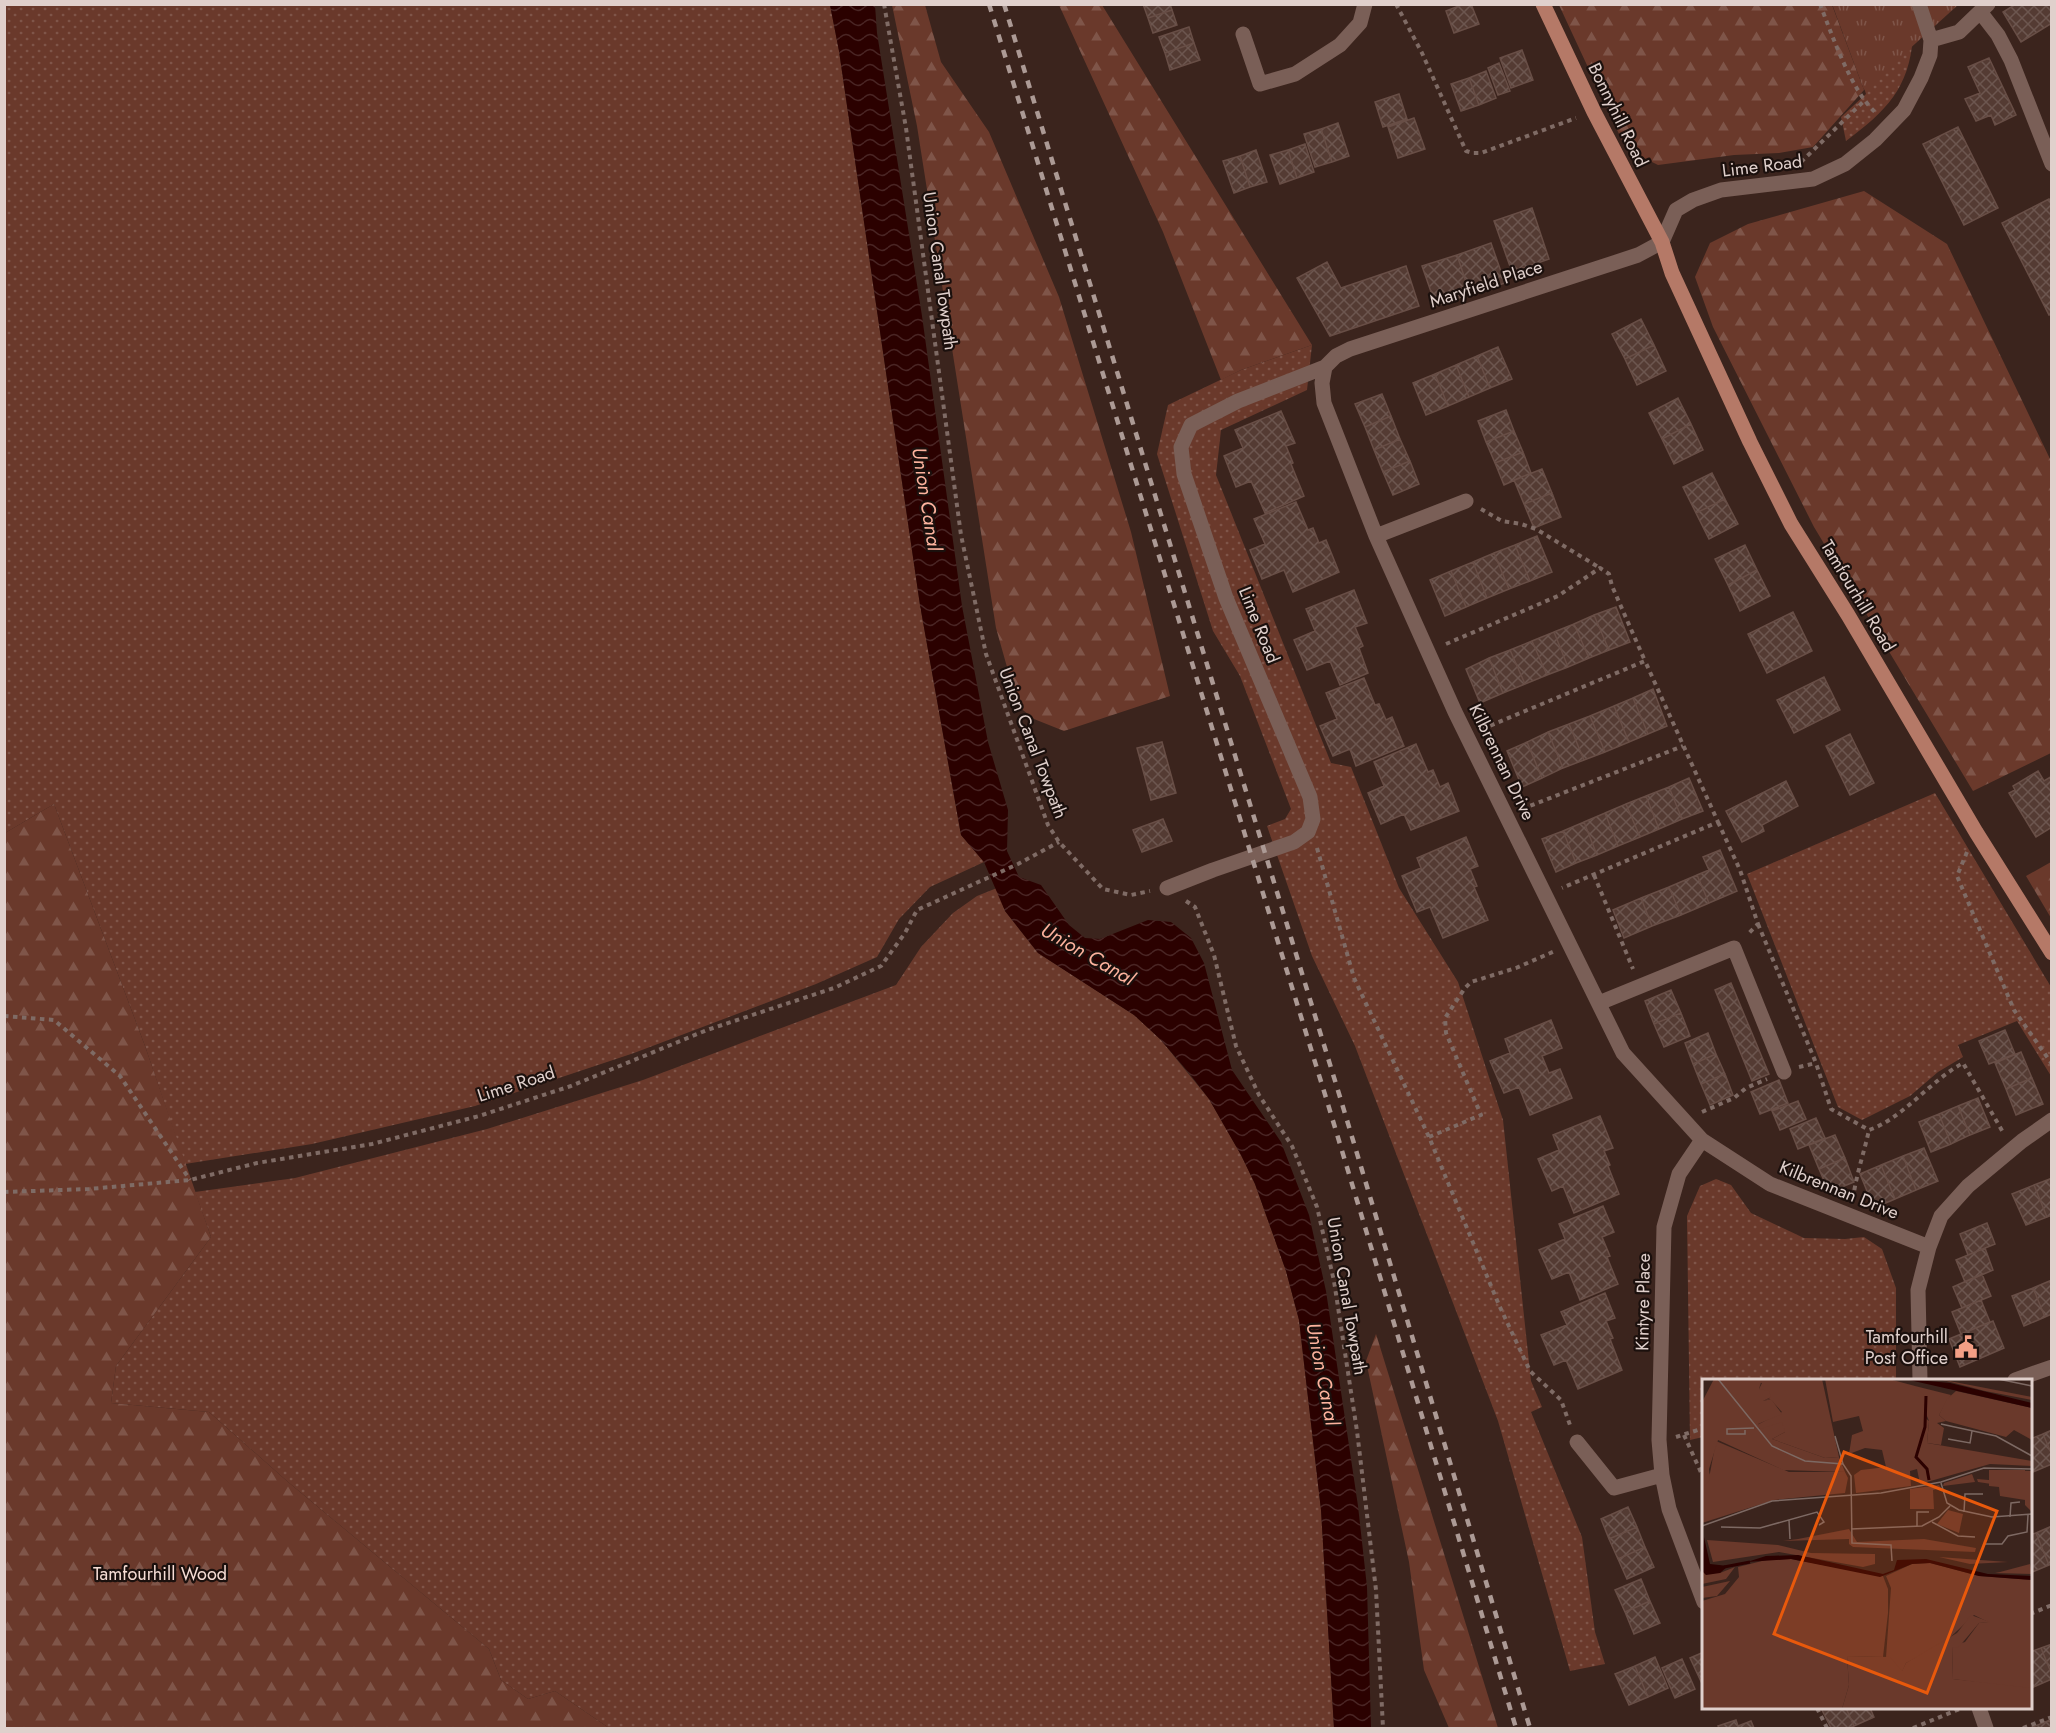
<svg xmlns="http://www.w3.org/2000/svg" width="2056" height="1733" viewBox="0 0 2056 1733" font-family="Jost,sans-serif">
  <style>
    .grass { fill: url(#grass-dots) }
    .forest { fill: url(#forest-firs) }
    .park { fill: url(#park-tufts) }
    .water { fill: url(#water-waves) }
    .building { fill: url(#building-cross-hatch); stroke: #684e46; stroke-width: 1.5 }
    .lines { fill: none; stroke-linecap: round; stroke-linejoin: round }
    .path { stroke: #7f6b65; stroke-width: 4; stroke-dasharray: 4.5 4.5; stroke-linecap: butt }
    .minor { stroke: #7a5f57; stroke-width: 15 }
    .major { stroke: #b57967; stroke-width: 15 }
    .rail { stroke: #ac9a95; stroke-width: 4.5; stroke-dasharray: 8 8; stroke-linecap: butt }
    .labels { text-anchor: middle; stroke-width: 4.5; stroke-linejoin: round; paint-order: stroke }
    .street-label { font-size: 18px; fill: #e0d0cc; stroke: #1b100d }
    .poi-label { font-size: 18px; fill: #e0d0cc; stroke: #1b100d; text-anchor: end }
    .park-label { font-size: 18px; fill: #f6ddd5; stroke: #1b100d }
    .water-label { font-size: 20px; font-style: italic; fill: #fcb29d; stroke: #1b100d }
    .inset-river { fill: none; stroke: #2b0100; stroke-width: 3 }
    .inset-road { fill: none; stroke: #7d6963; stroke-width: 1.5 }
    .view { fill: #e8590c; fill-opacity: 0.15; stroke: #e8590c; stroke-width: 3 }
    .inset-edge { fill: none; stroke: #e0d0cc; stroke-width: 3 }
  </style>
  <defs>
    <pattern id="grass-dots" width="8" height="8" patternUnits="userSpaceOnUse" patternTransform="scale(1.5)"><rect width="8" height="8" fill="#6a392b"/><path d="M2 2h.1M6 6h.1" fill="none" stroke="#7f5549" stroke-width="1.8" stroke-linecap="round"/></pattern>
    <pattern id="forest-firs" width="22" height="20" patternUnits="userSpaceOnUse" patternTransform="scale(1.5)"><rect width="22" height="20" fill="#6a392b"/><path d="M5 1l3.5 6h-7zM16 11l3.5 6h-7z" fill="#7f5549"/></pattern>
    <pattern id="park-tufts" width="24" height="20" patternUnits="userSpaceOnUse" patternTransform="scale(1.5)"><rect width="24" height="20" fill="#6a392b"/><path d="M3 7l-1-3M5 7V3M7 7l1-3M15 17l-1-3M17 17v-4M19 17l1-3" fill="none" stroke="#7f5549"/></pattern>
    <pattern id="water-waves" width="16" height="10" patternUnits="userSpaceOnUse" patternTransform="scale(1.5)"><rect width="16" height="10" fill="#2b0100"/><path d="M0 5q4-4 8 0t8 0" fill="none" stroke="#492524"/></pattern>
    <pattern id="building-cross-hatch" width="8" height="8" patternUnits="userSpaceOnUse" patternTransform="scale(1.5)"><rect width="8" height="8" fill="#543b33"/><path d="M0 0l8 8M0 8l8-8" fill="none" stroke="#6c564f"/></pattern>
  </defs>
  <rect width="100%" height="100%" fill="#3b241d"/>
  <!-- grass -->
  <path class="grass" d="M4 5H830L839 51 920 605 961 835 984 862 930 887 899 919 877 957 816 984 634 1053 475 1106 312 1144 185 1164 145 1046 54 804 5 833Z
    M1837 5 1913 37C1909 89 1886 111 1846 141L1841 117 1866 94Z
    M1312 345 1307 390 1221 430 1216 475 1331 763 1351 767 1399 888 1458 982 1503 1120 1531 1381 1542 1407 1531 1412 1582 1537 1595 1632 1605 1664 1570 1671 1498 1421 1355 1046 1312 956 1267 826 1285 819 1291 809 1240 676 1213 631 1157 454 1168 405 1241 370Z
    M1935 793 2051 987V1076L2017 1021 1958 1045 1963 1057 1938 1072 1910 1096 1862 1120 1838 1107 1747 874Z
    M997 888 1005 911 1038 953 1134 1015 1160 1039 1209 1099 1241 1155 1255 1184 1286 1271 1299 1320 1321 1510 1334 1728H609L555 1691 528 1699 501 1680 489 1649 288 1482 209 1412 111 1403 116 1366 211 1237 195 1192 295 1178 487 1129 643 1080 896 985 921 947 953 913 977 896Z
    M1716 1179 1731 1185 1751 1213 1804 1238 1845 1239 1864 1237 1882 1249 1896 1288V1380H1704L1703 1437 1690 1440 1687 1216 1700 1186Z"/>
  <!-- forest -->
  <path class="forest" d="M892 5H925L941 62 989 132 1059 297 1131 532 1170 696 1064 731 1034 719 1018 706 996 628 917 126Z
    M1059 5H1102L1312 345 1241 370 1221 380 1163 232Z
    M1559 5H1832L1864 90 1813 147 1779 153 1734 155 1658 165 1626 149Z
    M1864 191 1947 244 2051 461V753L1973 791 1814 527 1713 327 1695 277 1710 243 1748 224Z
    M54 804 145 1046 211 1237 116 1366 111 1403 209 1412 288 1482 489 1649 501 1680 528 1699 555 1691 609 1728H5V833Z
    M2051 862V918L2026 876Z
    M1376 1334 1498 1728H1449L1424 1670 1409 1562 1366 1361Z"/>
  <!-- park -->
  <path class="park" d="M1832 4 1958 5 1864 90Z"/>
  <!-- water -->
  <path class="water" d="M830 5H875L877 33 922 316 962 606 988 742 1008 810 1007 851 1019 877 1041 885 1069 925 1085 938 1100 939 1148 920 1171 922 1191 938 1204 963 1232 1070 1281 1142 1309 1215 1326 1291 1358 1506 1367 1587 1371 1728H1334L1321 1510 1299 1320 1286 1271 1255 1184 1241 1155 1209 1099 1189 1073 1160 1039 1134 1015 1038 953 1005 911 984 862 961 835 920 605 839 51Z"/>
  <!-- building -->
  <path class="building" d="M1143 4H1170L1172 10 1148 18Z
    M1464 4H1471L1479 24 1454 33 1446 11Z
    M2016 4H2052V23L2021 42 2003 12Z
    M1172 10 1177 25 1153 33 1148 18Z
    M1189 27 1194 43 1165 53 1159 37Z
    M1194 43 1200 60 1170 70 1165 53Z
    M1522 50 1533 80 1511 88 1500 58Z
    M1989 58 2016 115 1995 125 1991 115 1976 121 1965 99 1980 93 1968 67Z
    M1499 63 1510 91 1498 95 1488 68Z
    M1486 71 1496 98 1479 105 1469 78Z
    M1469 78 1479 105 1461 111 1451 84Z
    M1399 94 1407 119 1383 127 1375 102Z
    M1414 118 1425 149 1398 158 1388 127Z
    M1338 123 1349 156 1332 162 1321 129Z
    M1958 127 1998 208 1964 225 1923 144Z
    M1321 129 1332 162 1315 167 1304 134Z
    M1305 144 1314 172 1297 178 1288 150Z
    M1256 150 1267 182 1250 187 1240 156Z
    M1288 150 1297 178 1280 184 1270 155Z
    M1240 156 1250 187 1234 193 1223 161Z
    M2049 199 2052 203V314L2049 315 2002 223Z
    M1532 208 1549 259 1512 272 1494 221Z
    M1491 243 1505 283 1470 294 1457 255Z
    M1457 255 1470 294 1436 306 1422 266Z
    M1327 262 1341 288 1406 266 1419 306 1330 336 1297 278Z
    M1641 319 1654 345 1625 359 1612 334Z
    M1654 345 1666 371 1637 385 1625 359Z
    M1498 347 1512 379 1490 388 1477 356Z
    M1477 356 1490 388 1469 397 1456 365Z
    M1456 365 1469 397 1448 406 1435 374Z
    M1435 374 1448 406 1426 415 1413 383Z
    M1382 394 1391 416 1365 427 1355 404Z
    M1678 398 1691 424 1662 439 1649 413Z
    M1506 410 1514 431 1486 442 1478 421Z
    M1281 411 1295 443 1286 446 1293 463 1291 464 1304 496 1265 513 1251 481 1236 487 1224 456 1243 448 1235 430Z
    M1391 416 1400 439 1374 450 1365 427Z
    M1691 424 1703 450 1674 464 1662 439Z
    M1514 431 1523 452 1495 463 1486 442Z
    M1400 439 1410 461 1383 472 1374 450Z
    M1523 452 1531 473 1504 485 1495 463Z
    M1410 461 1419 484 1393 495 1383 472Z
    M1542 469 1552 493 1524 504 1514 480Z
    M1712 473 1725 499 1696 513 1683 487Z
    M1552 493 1561 517 1534 528 1524 504Z
    M1725 499 1738 524 1709 539 1696 513Z
    M1296 502 1308 530 1313 528 1319 543 1326 540 1339 572 1293 592 1284 570 1262 579 1250 550 1265 544 1254 519Z
    M1537 536 1552 572 1530 581 1515 545Z
    M1515 545 1530 581 1509 589 1494 553Z
    M1745 545 1757 570 1728 585 1715 559Z
    M1494 553 1509 589 1487 598 1473 562Z
    M1473 562 1487 598 1466 607 1451 571Z
    M1757 570 1770 596 1740 611 1728 585Z
    M1451 571 1466 607 1445 616 1430 580Z
    M1354 590 1367 623 1355 627 1363 646 1359 648 1368 673 1340 685 1330 661 1307 670 1294 640 1315 631 1306 609Z
    M1616 607 1630 642 1609 650 1594 615Z
    M1793 612 1812 651 1767 673 1748 634Z
    M1594 615 1609 650 1589 658 1574 624Z
    M1574 624 1589 658 1568 667 1554 632Z
    M1554 632 1568 667 1547 675 1532 641Z
    M1532 641 1547 675 1525 684 1510 650Z
    M1510 650 1525 684 1503 693 1489 658Z
    M1489 658 1503 693 1480 703 1466 669Z
    M1824 677 1840 710 1794 733 1777 700Z
    M1364 678 1375 705 1379 704 1386 720 1392 717 1404 746 1356 766 1350 749 1333 756 1320 726 1337 719 1326 693Z
    M1653 689 1667 726 1648 734 1633 698Z
    M1633 698 1648 734 1629 742 1614 706Z
    M1614 706 1629 742 1605 752 1590 716Z
    M1590 716 1605 752 1584 760 1569 724Z
    M1569 724 1584 760 1563 768 1548 732Z
    M1548 732 1563 768 1542 778 1527 742Z
    M1850 734 1874 783 1850 795 1826 746Z
    M1162 742 1176 793 1151 800 1137 748Z
    M1527 742 1542 778 1522 787 1507 751Z
    M1416 744 1428 772 1433 770 1440 787 1448 783 1459 811 1411 830 1404 814 1381 824 1368 793 1384 786 1374 762Z
    M2038 771 2044 781 2052 776V827L2036 837 2009 793 2015 790 2013 786Z
    M1689 778 1703 811 1682 819 1669 787Z
    M1786 781 1798 806 1762 825 1764 831 1742 842 1726 811Z
    M1669 787 1682 819 1659 829 1646 796Z
    M1646 796 1659 829 1640 837 1626 804Z
    M1626 804 1640 837 1618 846 1605 813Z
    M1605 813 1618 846 1597 855 1584 822Z
    M1163 819 1172 841 1142 852 1133 830Z
    M1584 822 1597 855 1576 863 1563 831Z
    M1563 831 1576 863 1556 872 1542 839Z
    M1466 837 1478 866 1470 869 1477 886 1474 887 1488 920 1443 938 1430 907 1417 912 1402 876 1421 868 1417 858Z
    M1720 850 1737 891 1709 903 1697 875 1709 870 1703 857Z
    M1697 875 1709 903 1681 915 1669 887Z
    M1669 887 1681 915 1652 926 1641 898Z
    M1641 898 1652 926 1624 938 1613 910Z
    M1731 983 1769 1074 1752 1081 1715 990Z
    M1671 990 1681 1013 1654 1024 1645 1001Z
    M1681 1013 1690 1036 1664 1047 1654 1024Z
    M1551 1020 1562 1048 1542 1056 1549 1073 1560 1069 1572 1098 1530 1115 1519 1087 1504 1093 1490 1061 1510 1053 1505 1039Z
    M2005 1030 2015 1054 1989 1064 1979 1041Z
    M1708 1033 1716 1054 1693 1064 1685 1043Z
    M2021 1052 2032 1078 2006 1089 1995 1063Z
    M1716 1054 1725 1074 1701 1084 1693 1064Z
    M1725 1074 1733 1095 1710 1105 1701 1084Z
    M2032 1078 2043 1104 2016 1115 2006 1089Z
    M1779 1080 1788 1103 1760 1114 1751 1092Z
    M1978 1098 1990 1127 1970 1135 1958 1106Z
    M1798 1101 1806 1119 1780 1130 1772 1111Z
    M1958 1106 1970 1135 1951 1144 1939 1114Z
    M1939 1114 1951 1144 1931 1152 1919 1122Z
    M1600 1116 1613 1148 1604 1151 1610 1165 1608 1166 1619 1194 1574 1213 1563 1186 1552 1191 1538 1159 1559 1150 1553 1135Z
    M1816 1118 1825 1138 1798 1149 1790 1129Z
    M1835 1135 1845 1158 1819 1169 1809 1145Z
    M1924 1148 1938 1181 1916 1190 1903 1156Z
    M1903 1156 1916 1190 1895 1199 1881 1165Z
    M1845 1158 1854 1182 1829 1192 1819 1169Z
    M1881 1165 1895 1199 1874 1208 1860 1174Z
    M2052 1178V1215L2047 1217 2034 1185Z
    M2034 1185 2047 1217 2026 1225 2012 1194Z
    M1603 1206 1614 1232 1602 1237 1610 1256 1607 1257 1618 1284 1580 1300 1569 1272 1552 1279 1539 1250 1565 1239 1559 1224Z
    M1987 1223 1995 1244 1968 1255 1960 1234Z
    M1985 1248 1993 1270 1965 1282 1956 1260Z
    M1982 1274 1991 1296 1962 1308 1953 1287Z
    M2052 1280V1314L2045 1317 2033 1288Z
    M2033 1288 2045 1317 2024 1326 2012 1296Z
    M1605 1293 1615 1318 1606 1321 1613 1338 1610 1339 1622 1370 1578 1389 1566 1360 1554 1365 1541 1335 1567 1325 1561 1312Z
    M1981 1300 1990 1322 1961 1334 1952 1312Z
    M1993 1321 2004 1348 1960 1367 1949 1339Z
    M2052 1430V1455L2043 1434Z
    M2043 1434 2052 1455V1464L2033 1472 2030 1465V1439Z
    M1628 1507 1637 1527 1609 1539 1601 1519Z
    M2052 1526V1564L2049 1565 2036 1533Z
    M1637 1527 1645 1547 1618 1559 1609 1539Z
    M2036 1533 2049 1565 2030 1573V1535Z
    M1645 1547 1654 1567 1627 1579 1618 1559Z
    M1641 1579 1650 1601 1625 1612 1615 1590Z
    M1650 1601 1660 1623 1634 1634 1625 1612Z
    M2052 1644V1675L2041 1648Z
    M2041 1648 2052 1675V1679L2031 1688 2030 1652Z
    M1704 1652V1688L1690 1658Z
    M1655 1657 1668 1688 1648 1697 1635 1666Z
    M1682 1659 1695 1689 1675 1698 1662 1668Z
    M1635 1666 1648 1697 1629 1705 1615 1674Z
    M1821 1708H1846L1854 1726 1849 1728H1831Z
    M1846 1708H1870L1874 1717 1854 1726Z
    M1736 1720 1738 1726 1751 1721 1754 1728H1719L1718 1726Z
    M2050 1720 2052 1728H2030Z"/>
  <g class="lines">
    <!-- path -->
    <path class="path" d="M884 4 906 128 961 535 986 654 1048 825 1059 842 1103 889 1131 895 1150 891
      M1396 4 1422 53 1466 151 1473 153H1481L1576 118
      M1820 4C1832 35 1851 90 1875 112
      M1801 162 1865 100
      M1481 509 1502 521 1521 524 1536 529 1600 568
      M1446 644 1558 596 1600 568 1609 574 1612 586 1645 661
      M1482 729 1645 661 1718 822 1562 888
      M1522 809 1683 746
      M1718 822 1740 870 1758 924 1747 935
      M1317 848 1354 978 1429 1137 1499 1305 1530 1371 1561 1400 1570 1425
      M1967 852 1957 876 2014 1010 2052 1064
      M1594 875 1633 969
      M1186 901 1195 907 1214 955 1236 1046 1259 1095 1292 1146 1317 1207 1334 1281 1357 1431 1376 1590 1383 1728
      M1758 924 1816 1063 1831 1109 1869 1130C1902 1119 1930 1081 1963 1063L2004 1134
      M4 1016 54 1020 120 1076 190 1180
      M1799 1067 1816 1063
      M1702 1112 1734 1098 1746 1088 1767 1079
      M1429 1137 1481 1115 1446 1033 1445 1018 1465 988 1471 982 1516 968 1555 951
      M4 1192 89 1189 190 1180 257 1163 372 1144 479 1116 571 1086 707 1030 834 988 881 966 905 933 917 910 1018 864 1059 842
      M1853 1199C1856 1175 1864 1153 1869 1130
      M1684 1435 1704 1479
      M1676 1437 1704 1428
      M2030 1614 2052 1605
      M1817 1708 1827 1728
      M1913 1728 1962 1708
      M2023 1728 2052 1717"/>
    <!-- minor -->
    <path class="minor" d="M1981 13 1998 35 2011 60 2052 164
      M1243 34 1260 84 1295 74 1340 45 1360 23 1365 4
      M1931 40 1959 32 1988 4
      M1325 367 1322 383 1324 403 1376 536 1455 712 1623 1053 1702 1140 1770 1184 1929 1247
      M1376 536 1466 501
      M1167 888 1213 870 1294 842 1308 832 1313 819 1310 797 1226 598 1184 474 1181 447 1191 425 1238 401 1325 367 1336 356 1350 349 1638 255 1662 242 1676 210 1693 200 1721 190 1813 179 1845 164 1875 140 1904 110 1921 78 1930 55 1931 40 1919 4
      M1599 1003 1734 948 1784 1072
      M1702 1140 1679 1174 1664 1227 1659 1440 1662 1475 1669 1509 1704 1602
      M1920 1380 1918 1290 1929 1247 1941 1216 1968 1186 2022 1141 2052 1120
      M2015 1380 2052 1367
      M1577 1442 1614 1488 1662 1475
      M1979 1708 1986 1728"/>
    <!-- major -->
    <path class="major" d="M1543 4 1594 112 1662 242 1672 273 1750 442 1791 524 1848 615 1976 832 2052 953"/>
    <!-- rail -->
    <path class="rail" d="M989 4 1327 1101 1516 1728
      M1004 4 1340 1097 1530 1728"/>
  </g>
  <!-- icons -->
  <defs>
    <g id="civic-bare" transform="scale(1.8)"><path d="M-.6-6.5H3V-4.5H.6V-3L4-1V1h2V6H-6V1h2V-1L-.6-3ZM-1.2 2.5V6h2.4V2.5Z" fill="#f39f85" stroke="#1b100d" stroke-width="2.5" paint-order="stroke"/></g>
  </defs>
  <g fill-rule="evenodd">
    <use href="#civic-bare" x="1966" y="1347"/>
  </g>
  <g class="labels">
    <!-- street labels -->
    <g class="street-label">
      <text transform="translate(1618 115) rotate(64)" y="6">Bonnyhill Road</text>
      <text transform="translate(1762 166) rotate(-7)" y="6">Lime Road</text>
      <text transform="translate(940 271) rotate(82)" y="6">Union Canal Towpath</text>
      <text transform="translate(1486 284) rotate(-18)" y="6">Maryfield Place</text>
      <text transform="translate(1858 596) rotate(59)" y="6">Tamfourhill Road</text>
      <text transform="translate(1259 625) rotate(68)" y="6">Lime Road</text>
      <text transform="translate(1033 743) rotate(69)" y="6">Union Canal Towpath</text>
      <text transform="translate(1502 762) rotate(64)" y="6">Kilbrennan Drive</text>
      <text transform="translate(516 1084) rotate(-18)" y="6">Lime Road</text>
      <text transform="translate(1839 1190) rotate(22)" y="6">Kilbrennan Drive</text>
      <text transform="translate(1347 1296) rotate(80)" y="6">Union Canal Towpath</text>
      <text transform="translate(1643 1302) rotate(-89)" y="6">Kintyre Place</text>
    </g>
    <!-- poi labels -->
    <g class="poi-label">
      <text x="1948" y="1343">Tamfourhill<tspan x="1948" dy="21">Post Office</tspan></text>
    </g>
    <!-- park labels -->
    <g class="park-label">
      <text x="160" y="1580">Tamfourhill Wood</text>
    </g>
    <!-- water labels -->
    <g class="water-label">
      <text transform="translate(927 499) rotate(81)" y="7">Union Canal</text>
      <text transform="translate(1088 954) rotate(30)" y="7">Union Canal</text>
      <text transform="translate(1323 1374) rotate(79)" y="7">Union Canal</text>
    </g>
  </g>
  <!-- overview -->
  <g transform="translate(1702 1379)">
    <rect width="330" height="330" fill="#3b241d"/>
    <path d="M237 0 330 18V21L283 12ZM213 7 249 16 237 36 244 42 235 44 242 49 239 66 225 64 227 42ZM270 95 273 103 241 107 242 104ZM237 106 239 109 231 111 232 130H208V110ZM246 131 261 135 257 154 235 145ZM147 150 155 163 222 160 274 169 273 173 151 168 147 165ZM89 180 181 197 186 210V234L181 278 145 277 147 306 140 330H0V222L23 215 37 198 36 188 64 181ZM228 184 277 197 330 201V311L251 300 250 267 263 263 277 244 286 243 272 236 240 266 204 284 200 293 184 278 189 209 184 197 210 185Z" fill="#6a392b"/>
    <path d="M18 0H120L137 78 123 79 70 60 83 53 58 50 55 46 80 33 68 20 61 22 68 19 57 10 60 4ZM123 0H187L213 7 221 15 223 39 227 42 225 64 330 82V87L288 85 218 105 215 90 208 92 209 107 154 114 152 96 159 91 184 88 180 71 163 69 147 75 150 56 161 52 157 37 131 43ZM254 12 330 29V61L312 51 304 58 244 42 237 36 245 20ZM14 62 87 93H143L146 99 143 114 72 121 0 144V109L8 94ZM287 91 330 92V133L323 126V110L276 103 275 100 287 101ZM147 150V160L81 162 96 160ZM5 161 76 166 109 174 173 175V185L161 188 77 173 11 183ZM237 178 306 183 268 185ZM328 185 330 195 293 194 298 193ZM33 188 24 200 0 205V192L18 194ZM28 202 15 217 0 219V208ZM269 236 288 243 277 244 256 269 250 268 251 300 329 309 330 330H140L147 306 145 277 188 278 200 292 204 284 255 254Z" fill="#6a392b"/>
    <path d="M12 0H60L57 10 67 12 69 18 61 22 69 20 80 35 56 45 58 50 80 43 83 53 70 60 123 79 137 78 143 93 81 91 16 61 7 90 8 101 0 109V23ZM287 91H323V121L298 117 297 108 287 107Z" fill="#6a392b"/>
    <path d="M203 0 248 4 330 24V29ZM2 158 8 185 26 187 18 194 4 196 0 192ZM96 176 181 195 192 191 195 181 224 180 286 195 330 197V201L277 197 228 184 210 185 178 198 89 180 45 183 64 177Z" fill="#2b0100"/>
    <path class="inset-river" d="M224 17 223 48 214 78 225 90 227 101M22 188 48 183"/>
    <path class="inset-road" d="M16 0 70 67 103 82 141 85M296 0 330 7M239 45 294 57 330 77M43 51V55H25V50L52 49M133 57 141 85 149 97 150 164 189 166 190 182M246 60 268 64 270 52M239 104 245 124 257 131 290 138 330 135M262 133 263 115H281M308 138 309 124 318 123M87 141 88 160M230 143 256 157 273 158M0 147 70 122 179 114 239 103 282 89 330 90M215 147V133H227M19 148 58 149 115 133 122 143 117 146M149 150 220 147 237 138 248 127M283 165H300L306 157 325 153 326 136"/>
    <path class="view" d="M142 73 295 132 225 314 72 255Z"/>
    <rect width="330" height="330" class="inset-edge"/>
  </g>
  <!-- border -->
  <rect width="2056" height="1733" fill="none" stroke="#e0d0cc" stroke-width="12"/>
</svg>
